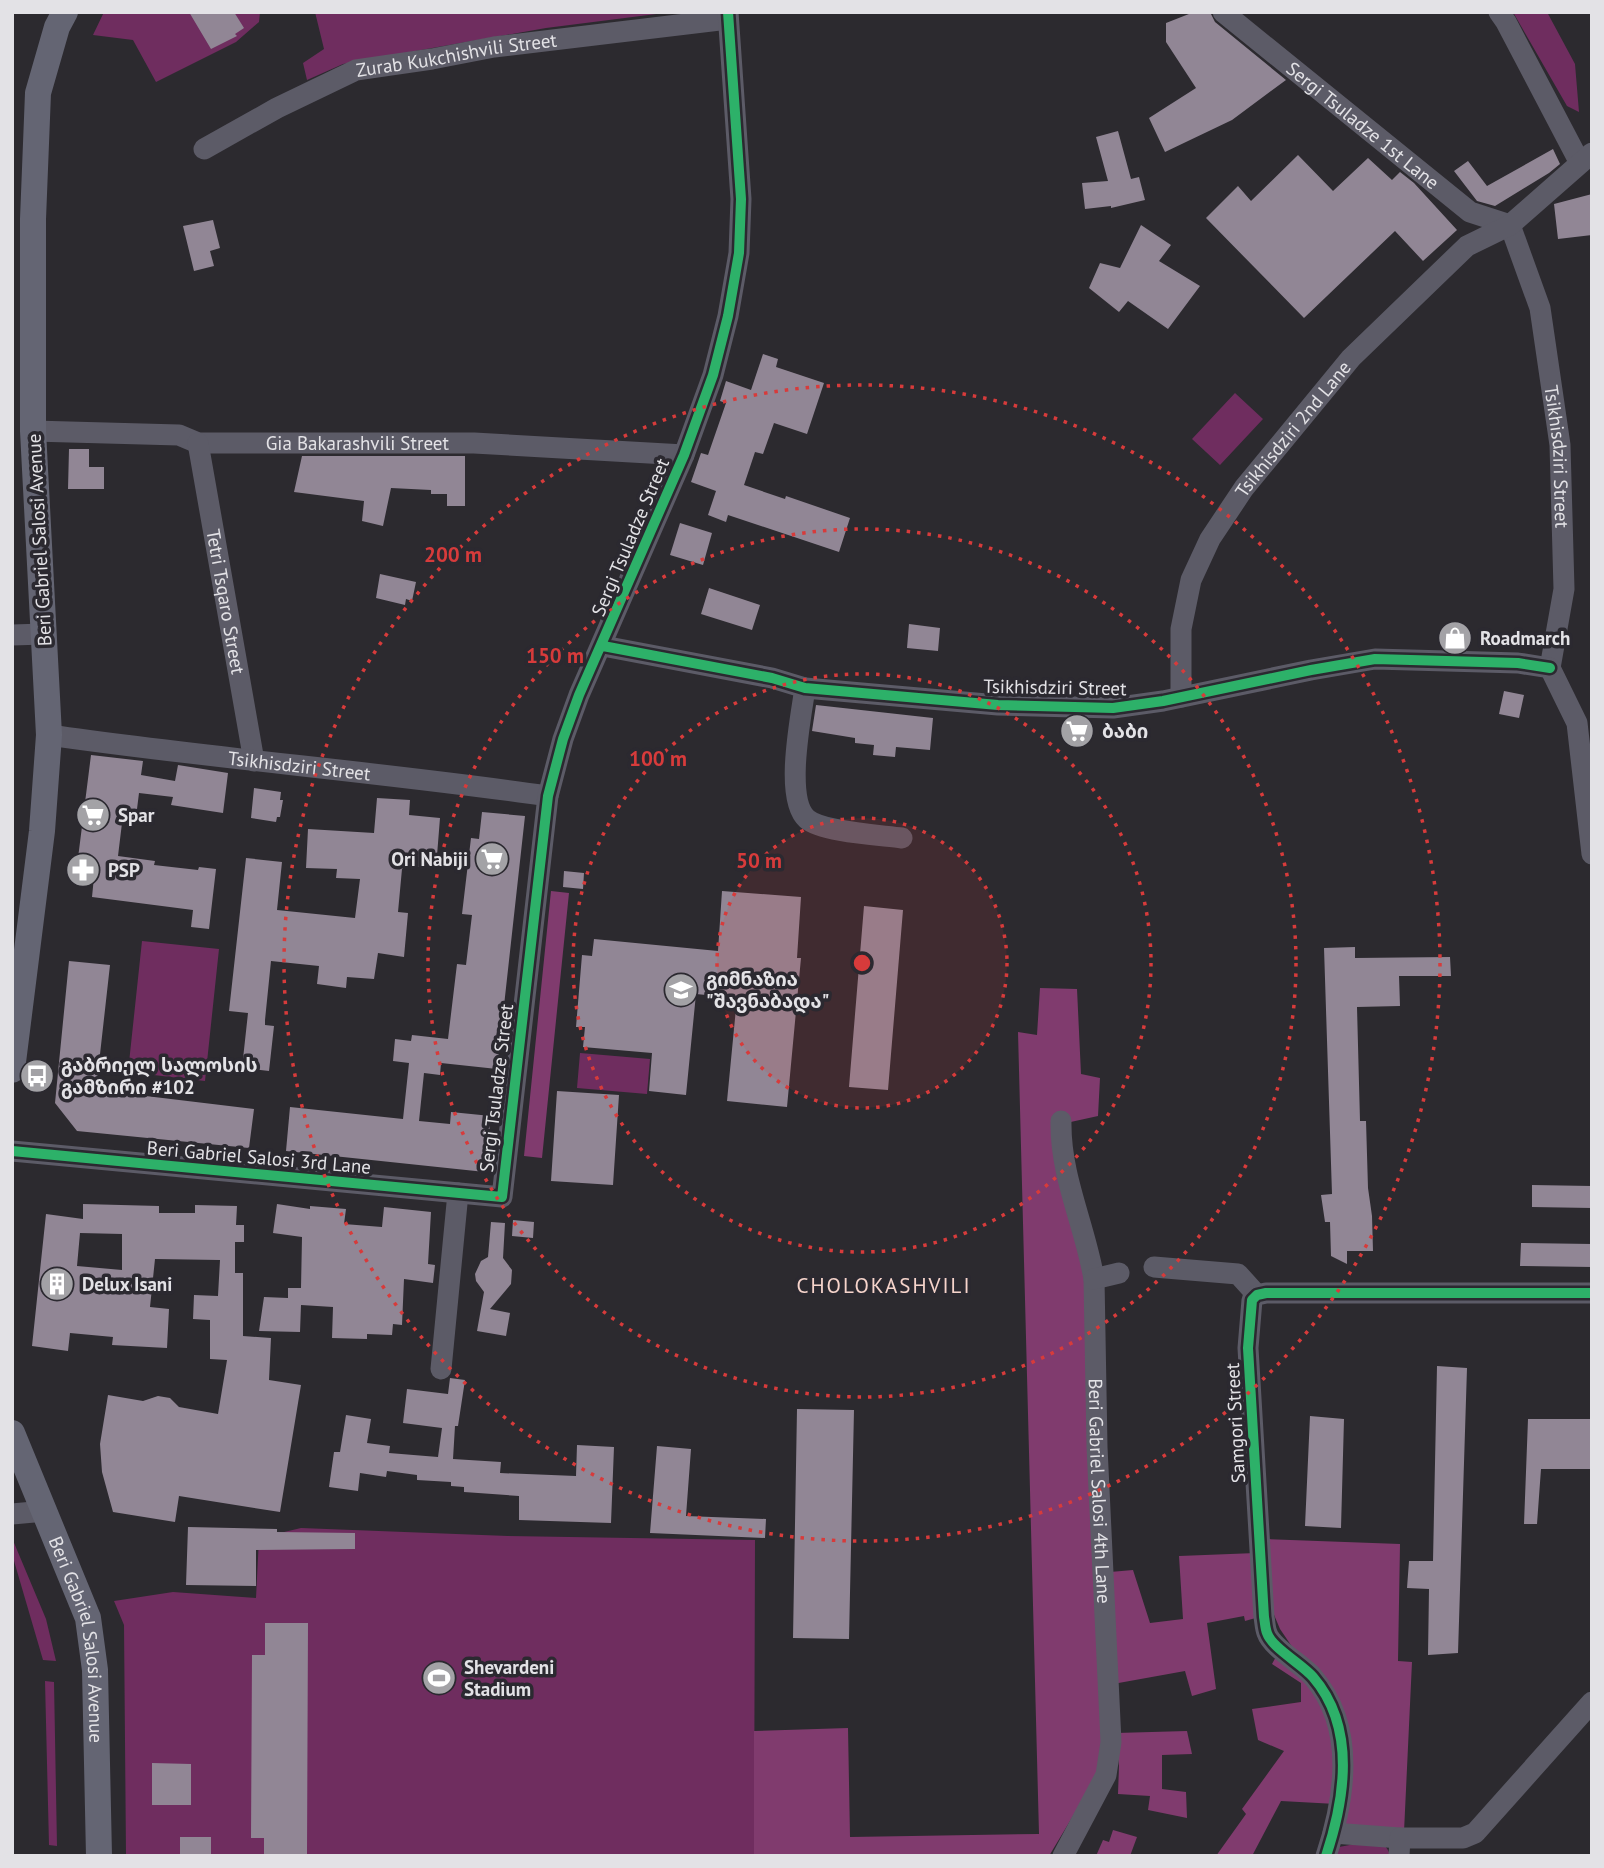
<svg xmlns="http://www.w3.org/2000/svg" width="1604" height="1868" viewBox="0 0 1604 1868" font-family="'PT Sans','Noto Sans Georgian',sans-serif">
  <style>
    .green { fill: #6f2d5f }
    .forest { fill: #803b6e }
    .building { fill: #918695; fill-rule: evenodd }
    .lines { fill: none; stroke-linecap: round; stroke-linejoin: round }
    .minor { stroke: #5c5b67; stroke-width: 21 }
    .major { stroke: #646573; stroke-width: 26 }
    .cycleway-casing { stroke: #2b2930; stroke-width: 15 }
    .cycleway { stroke: #2db169; stroke-width: 10 }
    .ring { fill: none; stroke: #d73b3b; stroke-width: 3.5; stroke-dasharray: 3.5 7 }
    .labels { text-anchor: middle; stroke-width: 7; stroke-linejoin: round; paint-order: stroke }
    .street-label { font-size: 19px; fill: #e3e2e6; stroke: #2b2930 }
    .poi-label { font-size: 19px; font-weight: bold; fill: #e3e2e6; stroke: #2b2930; text-anchor: start }
    .neighbourhood-label { font-size: 21px; letter-spacing: 2px; fill: #f6d4cb; stroke: #2b2930 }
    .centre { fill: #d73b3b; stroke: #2b2930; stroke-width: 3.5 }
    .ring-label { font-size: 21px; text-anchor: middle; font-weight: bold; fill: #d73b3b; stroke: #2b2930; stroke-width: 7; stroke-linejoin: round; paint-order: stroke }
  </style>
  <rect width="100%" height="100%" fill="#2c2a2f"/>
  <!-- green -->
  <path class="green" d="M104 12H260L259 22 236 42 156 82 133 40 93 35Z
    M315 12H672L546 28 404 53 343 64 307 80 303 63 324 49Z
    M1513 12H1547L1575 64 1579 112 1567 106Z
    M1235 393 1263 419 1220 465 1192 439Z
    M142 941 219 949 205 1081 128 1072Z
    M580 1053 650 1059 647 1094 577 1088Z
    M301 1528 508 1536 755 1540 754 1856H126L124 1625 114 1601 173 1592 256 1598 259 1538Z
    M12 1538 46 1619 56 1661 43 1660 12 1554Z
    M45 1681 54 1682 57 1846 49 1845Z
    M1371 1841C1380 1842 1388 1845 1390 1856H1333L1339 1847Z"/>
  <!-- forest -->
  <path class="forest" d="M551 891 569 893 542 1158 524 1156Z
    M1040 988 1077 989 1081 1074 1100 1078 1098 1116 1057 1125 1084 1273 1102 1754 1097 1776 1049 1856H754V1731L848 1728 850 1837 1039 1834 1018 1032 1037 1035Z
    M1265 1539 1400 1544 1398 1661 1412 1662 1404 1832 1343 1826 1351 1762 1299 1657 1280 1629 1267 1598Z
    M1256 1553 1259 1617 1245 1621 1244 1616 1207 1623 1216 1689 1192 1696 1185 1671 1113 1684 1110 1572 1133 1570 1150 1623 1183 1619 1179 1556Z
    M1278 1653 1311 1679 1336 1736V1804L1281 1801 1252 1856H1216L1246 1814 1242 1809 1284 1751 1258 1740 1252 1709 1301 1702V1683L1272 1664Z
    M1187 1731 1192 1754 1162 1755V1789L1186 1792 1187 1818 1148 1810 1150 1796 1118 1794 1119 1766 1116 1733Z
    M1113 1830 1137 1837 1130 1856H1096L1103 1840 1109 1842Z"/>
  <!-- building -->
  <path class="building" d="M189 12H234L244 28 235 34 237 36 211 49Z
    M1194 12H1210L1215 22 1286 80 1232 120 1165 152 1149 118 1196 88 1166 42V23Z
    M1118 131 1131 179 1139 177 1145 200 1111 208V206L1085 209 1082 183 1108 181 1096 137Z
    M1553 149 1560 164 1549 173 1495 206 1477 201 1454 171 1468 161 1487 186Z
    M1298 155 1333 191 1368 158 1392 180 1400 172 1414 183 1457 230 1423 261 1395 231 1304 318 1206 218 1238 186 1251 201Z
    M1592 194V235L1558 239 1554 204Z
    M213 220 220 248 210 251 214 266 194 271 183 226Z
    M1141 225 1171 245 1159 261 1200 286 1168 329 1128 301 1119 312 1089 288 1100 263 1120 268Z
    M763 354 778 359 776 367 824 383 807 434 774 423 763 454 755 452 744 485 785 499 786 496 850 518 839 552 728 515 726 522 708 515 716 491 691 482 701 453 708 455 726 403 720 401 726 381 751 390Z
    M69 449H89V467H104V489H68Z
    M302 456H465V506H447V494H431V490L391 488 383 526 362 521 364 501 294 492Z
    M680 523 712 533 703 565 670 555Z
    M380 574 416 582 412 601 406 599 405 605 376 598Z
    M709 588 760 605 752 630 701 614Z
    M909 624 940 628 938 651 907 648Z
    M1504 691 1524 695 1519 718 1499 714Z
    M816 705 933 718 930 750 896 747 895 757 873 755 874 745 855 743V738L812 731Z
    M91 755 143 761 141 775 175 781 178 765 228 773 223 813 171 805 173 797 139 793 135 825 122 823 118 856 155 861 154 865 198 870 199 867 216 869 209 929 191 927 193 910 92 897 94 877 76 874Z
    M254 788 281 792 280 800H283L280 817H277L276 822 251 818Z
    M377 798 410 800 409 815 440 818 436 868 405 866V869H402L398 912 408 913 404 957 378 953 374 979 347 977 346 988 317 984 319 966 271 961 265 1020V1025L274 1026 269 1071 242 1068 248 1013 229 1011 246 858 282 862 277 910 355 918 360 879 336 878 337 869 306 868 308 829 374 833Z
    M482 812 525 816 497 1069 441 1063 440 1075 424 1073 419 1121 450 1124 451 1112 491 1116 485 1172 286 1151 290 1107 403 1119 409 1063 393 1061 395 1039 411 1041 412 1035 448 1039 457 964 466 965 472 915 462 914 471 838 479 839Z
    M564 871 584 873 583 889 563 887Z
    M722 891 801 897 797 958H801L787 1107 727 1101 737 998 696 994 686 1095 649 1091 652 1053 583 1047 585 1027H576L582 955 592 956 594 939 718 951Z
    M864 906 903 910 888 1090 849 1087Z
    M1355 947V958L1450 957 1451 976H1399L1400 1006 1357 1007 1360 1121H1366L1368 1188 1372 1216 1373 1251H1347V1264L1331 1256 1330 1222H1325L1321 1195 1332 1194 1324 948Z
    M69 961 110 965 96 1090 254 1109 249 1148 77 1131 55 1103Z
    M557 1091 619 1095 613 1185 551 1181Z
    M1532 1185 1592 1186V1208L1532 1207Z
    M83 1204 159 1206V1213H195V1205L237 1206 236 1225H244V1242H235V1273H243V1336L271 1338 269 1380 301 1385 280 1512 179 1496 175 1522 113 1512 102 1472 100 1444 108 1395 143 1401 158 1396 170 1398 179 1407 218 1414 227 1360 210 1359V1320L193 1319 194 1295 218 1296 220 1260 155 1259 150 1307 169 1309 167 1348 112 1345 113 1337 70 1333 68 1351 32 1346 46 1214 83 1219ZM80 1233 122 1234V1270L77 1266Z
    M277 1204 310 1209V1206L346 1209 344 1224 382 1227 384 1207 431 1212 428 1264 435 1265 433 1283 404 1279 402 1325 393 1324 392 1335 367 1334V1339L332 1338 333 1307 301 1305 300 1332 259 1331 264 1297 288 1298V1288H301L302 1237 273 1233Z
    M513 1220 534 1222 533 1238 512 1236Z
    M491 1222 505 1223 503 1258 512 1270 511 1284 490 1309 510 1313 506 1336 477 1331 484 1292 476 1281 475 1274 481 1261 488 1257Z
    M1521 1243 1592 1244V1267L1520 1266Z
    M1437 1366 1467 1368 1458 1653 1428 1655 1429 1589 1407 1588 1409 1561H1433Z
    M450 1378 465 1380 458 1426H455L453 1459 501 1462 500 1473 576 1476 577 1445 614 1447 611 1523 519 1520V1496L464 1492V1487L451 1486V1482L417 1480V1475L387 1471 386 1477 360 1473 358 1491 329 1487 334 1452H340L346 1415 371 1419 367 1443 390 1446 389 1453 438 1457 442 1428 403 1423 407 1389 448 1394Z
    M797 1409 854 1410 849 1639 793 1638Z
    M1310 1416 1344 1419 1341 1528 1305 1526Z
    M1528 1419H1592V1469H1541L1537 1524H1524Z
    M657 1446 691 1449 686 1516 766 1519 765 1538 650 1533Z
    M188 1527 277 1529V1532L355 1533V1549L256 1550V1586L186 1585Z
    M265 1623H308L307 1856H264V1838H251L252 1655H265Z
    M152 1763 191 1764V1805H152Z
    M180 1837H211V1856H180Z"/>
  <g class="lines">
    <!-- minor -->
    <g class="minor">
      <path id="s1" d="M1223 12 1470 212 1510 225"/>
      <path d="M1499 12 1506 22 1580 163"/>
      <path id="s2" d="M204 149 277 108 356 70 432 59 494 47 728 19"/>
      <path id="s3" d="M1510 225 1540 308 1560 445 1564 589 1550 668"/>
      <path id="s4" d="M33 431 179 435 198 443H474L684 455"/>
      <path id="s5" d="M198 443 254 761"/>
      <path d="M12 635 44 634"/>
      <path d="M603 646 772 678 805 688 998 705 1113 708 1163 701 1311 670 1375 659 1518 663 1550 668"/>
      <path d="M1550 668 1577 723 1592 854"/>
      <path d="M805 688C801 717 784 799 807 819 822 832 880 835 902 838"/>
      <path id="s6" d="M1181 697V629L1191 580 1210 539 1244 488 1351 358 1467 246 1510 225 1592 153"/>
      <path id="s7" d="M49 735C215 759 382 772 548 796"/>
      <path id="s8" d="M1061 1121C1060 1177 1085 1225 1094 1279L1097 1447 1111 1742 1106 1775 1063 1856"/>
      <path d="M12 1151 502 1197 548 796 563 739 579 695 684 455 713 375 728 316 739 253 741 199 728 12"/>
      <path d="M1154 1267 1238 1274 1257 1295"/>
      <path d="M1094 1279 1119 1273"/>
      <path d="M441 1369 458 1193"/>
      <path d="M12 1514 45 1511"/>
      <path d="M1333 1833 1400 1838"/>
      <path d="M1326 1856C1345 1799 1356 1727 1313 1677 1302 1664 1272 1648 1267 1633 1265 1628 1265 1622 1264 1617L1248 1348 1252 1300 1257 1295 1266 1293H1592"/>
      <path d="M1399 1856 1400 1838H1463L1475 1833 1592 1702"/>
    </g>
    <!-- major -->
    <g class="major">
      <path d="M12 1070 42 831 49 735 33 431V219L38 93 57 27 65 12"/>
      <path id="s9" d="M12 1433 88 1618 95 1670 99 1856"/>
    </g>
    <!-- cycleway casing -->
    <g class="cycleway-casing">
      <path id="cycleway" d="M603 646 772 678 805 688 998 705 1113 708 1163 701 1311 670 1375 659 1518 663 1550 668
        M12 1151 502 1197 548 796 563 739 579 695 684 455 713 375 728 316 739 253 741 199 728 12
        M1326 1856C1345 1799 1356 1727 1313 1677 1302 1664 1272 1648 1267 1633 1265 1628 1265 1622 1264 1617L1248 1348 1252 1300 1257 1295 1266 1293H1592"/>
    </g>
    <!-- cycleway -->
    <use href="#cycleway" class="cycleway"/>
  </g>
  <!-- distance rings -->
  <circle cx="862" cy="963" r="145" fill="#d73b3b" fill-opacity=".12"/>
  <g class="ring">
    <circle cx="862" cy="963" r="145"/>
    <circle cx="862" cy="963" r="289"/>
    <circle cx="862" cy="963" r="434"/>
    <circle cx="862" cy="963" r="578"/>
  </g>
  <!-- icons -->
  <defs>
    <g id="shop-disc" transform="scale(1.75)"><circle r="9.5" fill="#a3a2a6" stroke="#2b2930"/><path d="M-5-2.5h2.3a2.7 3.5 0 0 1 5.4 0H5L5.5 6h-11ZM-1.5-2.5h3a1.5 2.3 0 0 0-3 0Z" fill="#fff"/></g>
    <g id="supermarket-disc" transform="scale(1.75)"><circle r="9.5" fill="#a3a2a6" stroke="#2b2930"/><path d="M-6-5.5h2.5l.6 2H6L4.5 2H-2.5L-4.4-4H-6ZM-1.5 3.2a1.3 1.3 0 1 0 .1 0ZM3 3.2a1.3 1.3 0 1 0 .1 0Z" fill="#fff"/></g>
    <g id="pharmacy-disc" transform="scale(1.75)"><circle r="9.5" fill="#a3a2a6" stroke="#2b2930"/><path d="M-2-6h4v4h4v4h-4v4h-4v-4h-4v-4h4Z" fill="#fff"/></g>
    <g id="school-disc" transform="scale(1.75)"><circle r="9.5" fill="#a3a2a6" stroke="#2b2930"/><path d="M0-5L7-2L0 1L-7-2ZM-4 1L0 2.5L4 1V4Q0 6-4 4Z" fill="#fff"/></g>
    <g id="bus-disc" transform="scale(1.75)"><circle r="9.5" fill="#a3a2a6" stroke="#2b2930"/><path d="M-5-6H5V4H4V6H2V4H-2V6H-4V4H-5ZM-3.5-4V0h7V-4ZM-3.5 1.2v1.5H-2V1.2ZM2 1.2v1.5H3.5V1.2Z" fill="#fff"/></g>
    <g id="building-disc" transform="scale(1.75)"><circle r="9.5" fill="#a3a2a6" stroke="#2b2930"/><path d="M-4-6H4V6H1V3H-1V6H-4ZM-2.5-4.3h1.7v1.8h-1.7ZM.8-4.3h1.7v1.8H.8ZM-2.5-1h1.7V.8h-1.7ZM.8-1h1.7V.8H.8Z" fill="#fff"/></g>
    <g id="stadium-disc" transform="scale(1.75)"><circle r="9.5" fill="#a3a2a6" stroke="#2b2930"/><path d="M0-5a6.5 5 0 1 0 0 10a6.5 5 0 1 0 0-10ZM-3.5-1.8h7v3.6h-7Z" fill="#fff"/></g>
  </defs>
  <g fill-rule="evenodd">
    <use href="#shop-disc" x="1455" y="638"/>
    <use href="#supermarket-disc" x="1077" y="731"/>
    <use href="#supermarket-disc" x="93" y="815"/>
    <use href="#supermarket-disc" x="492" y="859"/>
    <use href="#pharmacy-disc" x="83" y="870"/>
    <use href="#school-disc" x="681" y="990"/>
    <use href="#bus-disc" x="37" y="1076"/>
    <use href="#building-disc" x="57" y="1284"/>
    <use href="#stadium-disc" x="439" y="1678"/>
  </g>
  <g class="labels">
    <!-- street labels -->
    <g class="street-label">
      <text dy="7" stroke="none"><textPath href="#s2" startOffset="273">Zurab Kukchishvili Street</textPath></text>
      <text dy="7" stroke="none"><textPath href="#s1" startOffset="180">Sergi Tsuladze 1st Lane</textPath></text>
      <text dy="7" stroke="none"><textPath href="#s6" startOffset="301">Tsikhisdziri 2nd Lane</textPath></text>
      <text dy="7" stroke="none"><textPath href="#s4" startOffset="326">Gia Bakarashvili Street</textPath></text>
      <text dy="7" stroke="none"><textPath href="#s3" startOffset="238">Tsikhisdziri Street</textPath></text>
      <text transform="translate(630 537) rotate(-67)" y="7">Sergi Tsuladze Street</text>
      <text transform="translate(39 540) rotate(-93)" y="7">Beri Gabriel Salosi Avenue</text>
      <text dy="7" stroke="none"><textPath href="#s5" startOffset="161">Tetri Tsqaro Street</textPath></text>
      <text transform="translate(1055 687) rotate(1)" y="7">Tsikhisdziri Street</text>
      <text dy="7" stroke="none"><textPath href="#s7" startOffset="252">Tsikhisdziri Street</textPath></text>
      <text transform="translate(496 1088) rotate(-83)" y="7">Sergi Tsuladze Street</text>
      <text transform="translate(259 1157) rotate(5)" y="7">Beri Gabriel Salosi 3rd Lane</text>
      <text transform="translate(1235 1423) rotate(-93)" y="7">Samgori Street</text>
      <text dy="7" stroke="none"><textPath href="#s8" startOffset="374">Beri Gabriel Salosi 4th Lane</textPath></text>
      <text dy="7" stroke="none"><textPath href="#s9" startOffset="219">Beri Gabriel Salosi Avenue</textPath></text>
    </g>
    <!-- poi labels -->
    <g class="poi-label">
      <text x="1480" y="645">Roadmarch</text>
      <text x="1102" y="738">ბაბი</text>
      <text x="118" y="822">Spar</text>
      <text x="468" y="866" text-anchor="end">Ori Nabiji</text>
      <text x="108" y="877">PSP</text>
      <text x="706" y="986">გიმნაზია<tspan x="706" dy="22">"შავნაბადა"</tspan></text>
      <text x="61" y="1072">გაბრიელ სალოსის<tspan x="61" dy="22">გამზირი #102</tspan></text>
      <text x="82" y="1291">Delux Isani</text>
      <text x="464" y="1674">Shevardeni<tspan x="464" dy="22">Stadium</tspan></text>
    </g>
    <!-- neighbourhood labels -->
    <g class="neighbourhood-label">
      <text x="884" y="1293">CHOLOKASHVILI</text>
    </g>
  </g>
  <circle cx="862" cy="963" r="10" class="centre"/>
  <g class="ring-label">
    <text x="453" y="562">200 m</text>
    <text x="555" y="663">150 m</text>
    <text x="658" y="766">100 m</text>
    <text x="759" y="868">50 m</text>
  </g>
  <!-- border -->
  <rect width="1604" height="1868" fill="none" stroke="#e3e2e6" stroke-width="28"/>
</svg>
